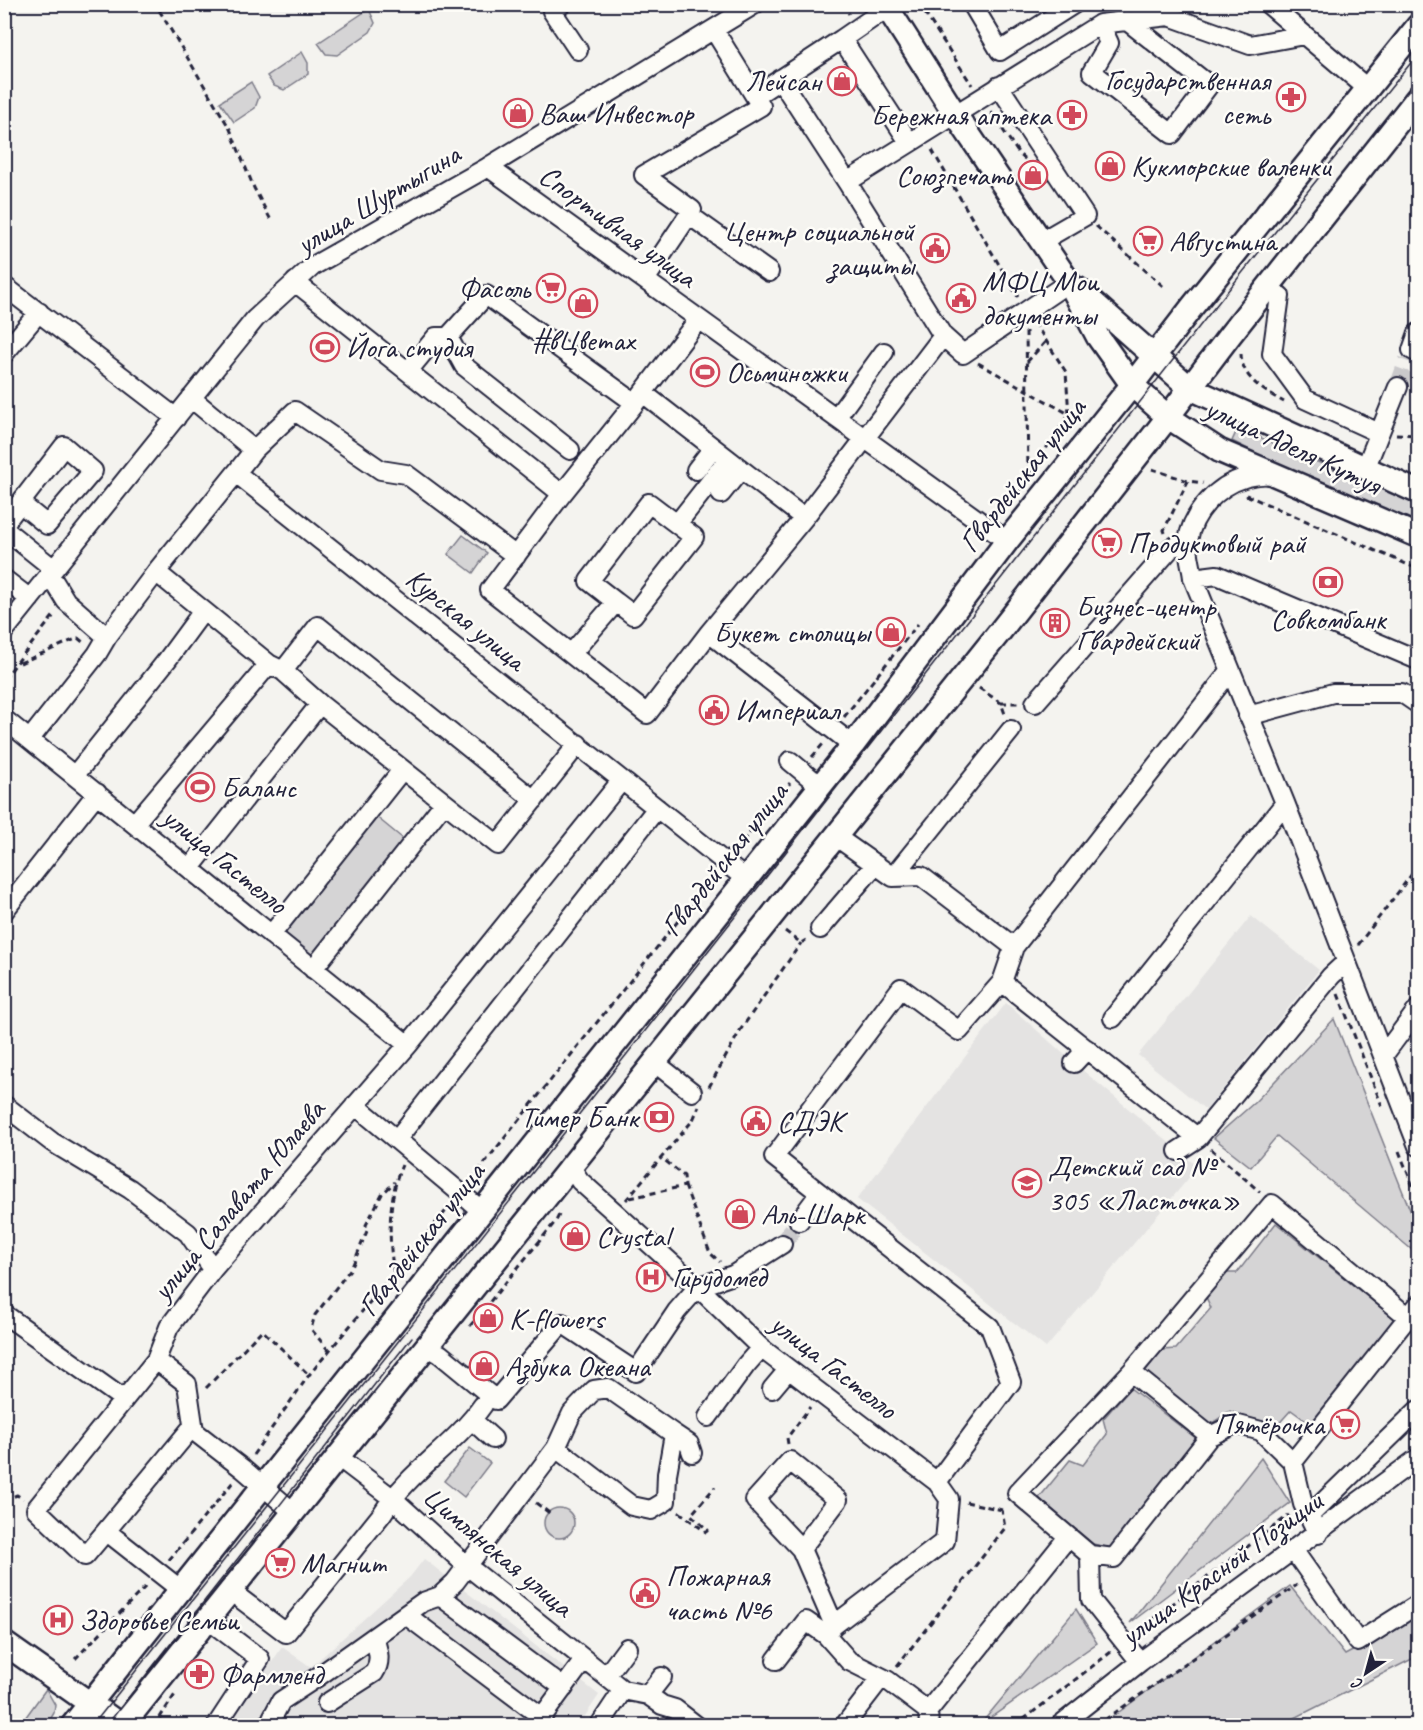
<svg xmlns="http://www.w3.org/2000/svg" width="1423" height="1730" viewBox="0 0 1423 1730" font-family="Caveat,sans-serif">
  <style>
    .built { fill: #e4e3e2 }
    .green { fill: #d5d4d5; stroke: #7c7b88; stroke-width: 1.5 }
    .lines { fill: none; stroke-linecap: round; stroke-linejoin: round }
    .minor-tunnel { stroke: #cac9cb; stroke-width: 18; stroke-dasharray: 18 9; stroke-linecap: butt }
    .minor-casing { stroke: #22223b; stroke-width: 22 }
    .major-casing { stroke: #22223b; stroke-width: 27 }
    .path { stroke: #22223b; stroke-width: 3; stroke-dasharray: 6 4.5; stroke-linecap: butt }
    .minor { stroke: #fdfcf7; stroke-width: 18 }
    .major { stroke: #fdfcf7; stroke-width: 22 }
    .tram { stroke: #22223b; stroke-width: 1.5 }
    .labels { text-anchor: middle; stroke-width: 5; stroke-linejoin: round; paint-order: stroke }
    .poi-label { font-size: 30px; fill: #22223b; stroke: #fdfcf7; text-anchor: start }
    .street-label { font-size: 30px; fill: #22223b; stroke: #fdfcf7 }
  </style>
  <rect width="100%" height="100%" fill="#f4f3ef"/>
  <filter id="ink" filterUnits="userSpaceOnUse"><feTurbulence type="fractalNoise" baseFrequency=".0167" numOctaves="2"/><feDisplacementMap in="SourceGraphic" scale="12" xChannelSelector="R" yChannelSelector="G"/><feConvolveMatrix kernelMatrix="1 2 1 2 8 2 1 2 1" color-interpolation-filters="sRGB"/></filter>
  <g filter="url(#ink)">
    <!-- built -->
    <path class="built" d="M1251 916 1319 970 1206 1110 1138 1055Z
      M1006 1003 1074 1063 1198 1167 1046 1348 857 1199Z
      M424 1559 599 1695 579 1725 229 1726 282 1647 311 1667 410 1577Z"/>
    <!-- green -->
    <path class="green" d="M369 9 375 23 370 32 337 55 326 54 318 43Z
      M302 52 308 63V74L284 90 274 86 267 76Z
      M251 82 259 97 255 108 234 122 220 102Z
      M1238 428 1418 505V524L1280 465 1232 441Z
      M463 535 487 553 473 573 448 554Z
      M374 815 407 842 313 961 279 933Z
      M1334 1019 1418 1230V1255L1277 1136 1251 1167 1214 1138 1255 1102Z
      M1276 1223 1395 1319 1313 1426 1291 1410 1274 1429 1230 1411 1209 1425 1143 1374 1162 1350 1176 1349 1211 1308 1205 1295 1223 1273H1237Z
      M1130 1388 1197 1439 1111 1548 1093 1544 1039 1498 1070 1460 1083 1465 1107 1434 1103 1419Z
      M470 1448 490 1463 464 1497 444 1481Z
      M1261 1458 1290 1503 1130 1623Z
      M544 1523a15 15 0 1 1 30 0a15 15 0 1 1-30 0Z
      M1290 1586 1345 1655 1418 1616V1656L1281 1725 1100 1726Z
      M1076 1609 1097 1643 980 1725Z
      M46 1689 55 1705 54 1713 47 1725H20Z"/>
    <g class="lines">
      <!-- minor-tunnel -->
      <path class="minor-tunnel" d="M1398 387 1408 360
        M782 1244 799 1221"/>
      <!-- minor casing -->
      <g class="minor-casing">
        <path id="minor" d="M562 4 552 11 578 50
          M972 4 1000 51 1074 4
          M1268 4 1368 89
          M887 8 842 39 909 142
          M1100 24 1109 43 1092 72 1172 134 1209 85 1126 20
          M780 79 847 182
          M999 86 1085 216 1040 242
          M755 96 842 39
          M488 167 1007 541
          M689 215 769 272
          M645 280 692 210 644 175 761 106 714 30
          M295 282 562 494
          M4 286 176 418
          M1280 296 1272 354 1305 399 1379 433
          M1418 333 1412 350 1418 353
          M943 336 963 354 1069 282
          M448 337 464 366 570 450
          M4 354 39 312
          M408 371 436 337H448L486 295 635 403 698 320
          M643 393 804 518
          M191 398 254 450 236 473 746 879
          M635 403 562 494 490 590 647 714 709 633 853 745
          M836 418 884 352
          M254 450 295 411 381 470 406 474 516 556
          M1365 469 1398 387
          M696 470 713 448
          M1272 474C1263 475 1252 475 1244 478 1217 486 1192 513 1188 541 1187 552 1192 567 1193 578L1285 803 1418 1146
          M721 494 741 469
          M4 524 64 446 93 471 47 525 20 503
          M677 524 728 459
          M4 529 54 569
          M156 572 236 473
          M50 575 66 601 107 637 156 572 269 664 283 671 318 626 534 800
          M1193 578 1217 575 1418 660
          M4 579 30 599
          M4 631 255 319 313 266 488 167 755 4
          M709 633 804 518 943 336 847 182 1100 24 1169 16 1250 45 1304 35
          M571 654 616 602 633 615 694 537 649 503 589 581 616 602
          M283 671 320 704 498 845 578 744
          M1035 703 1171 548 1188 541
          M1248 716 1333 693H1402L1418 704
          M4 719 408 1045
          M30 739 97 654 107 637
          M790 761 820 786
          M75 775 167 660 203 611
          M135 823 269 664
          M835 836 893 877 921 876 1014 947 1002 982 1198 1138 1331 976 1346 962
          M190 868 320 704
          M893 877 1011 730
          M4 911 97 793
          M820 929 874 866
          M271 935 402 770
          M1014 947 1230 671
          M313 969 444 803
          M1113 1018 1285 803
          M1383 1056 1418 1009
          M654 1062 692 1092
          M1074 1063 1087 1049
          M4 1105 52 1142 130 1189 188 1233 213 1269
          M355 1105 482 1211
          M397 1139 657 808
          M1178 1151 1198 1138
          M570 1166 580 1181 698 1287 761 1348 937 1482 949 1499 945 1541 834 1625 826 1635 849 1661 887 1680 928 1711 929 1726
          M799 1221 820 1193
          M4 1314 123 1399
          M426 1346 440 1354 496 1400 562 1323 636 1372 677 1311 698 1287 733 1275 782 1244
          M156 1360 187 1384 194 1431 243 1469 292 1511
          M1131 1372 1210 1436
          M772 1389 788 1370
          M708 1417 746 1365 761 1348
          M472 1420 493 1439
          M674 1434 689 1444 692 1453
          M337 1456 392 1498 466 1565 623 1690 648 1695 662 1705 675 1709 697 1726
          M937 1482 1011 1382 990 1327 774 1157 901 988 959 1031 1002 982
          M1309 1516 1418 1410
          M106 1531 193 1426
          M1318 1534 1303 1504 1293 1462 1408 1317
          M801 1549 838 1500 790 1461 755 1500 801 1549 834 1625
          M1294 1551 1358 1642 1418 1604
          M1090 1555 1114 1558 1210 1436 1235 1424 1261 1431 1293 1462
          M181 1590 106 1531 85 1556 36 1509 156 1360 169 1327 213 1269 408 1045 622 780
          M229 1590 286 1633 382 1514C408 1472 454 1446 483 1405
          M440 1596 564 1688
          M406 1615 542 1717
          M206 1618 260 1659 216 1726
          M776 1660 806 1621 826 1635
          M1140 1662 1091 1600 1090 1555 1017 1493 1131 1372 1272 1204 1408 1317 1418 1305
          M606 1676 627 1648
          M648 1695 662 1677
          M327 1703 374 1673C382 1661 378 1650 374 1637
          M928 1711 1068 1537
          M277 1726 272 1718 281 1701 319 1676 423 1602 440 1596 455 1582 556 1448 632 1506 651 1510 666 1501 667 1474 674 1434 608 1388 594 1390 572 1413 556 1448
          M537 1726 542 1717 584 1660
          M599 1726 623 1690
          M844 1726 881 1678
          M1059 1726 1140 1662 1418 1458"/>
      </g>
      <!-- major casing -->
      <g class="major-casing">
        <path id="major" d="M885 4 955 114 1069 282 1098 337 1132 385 1168 417 1220 451 1418 536
          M1078 289 1190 388 1418 492
          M4 1643 122 1726
          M72 1726 853 745 1007 541 1132 385 1192 307 1418 26
          M122 1726 998 634 1168 417 1230 335 1418 97"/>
      </g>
      <!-- path -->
      <path class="path" d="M167 4 159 10 230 129 254 188 272 222
        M842 4 849 14
        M919 4 972 85
        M771 9 779 4
        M991 112 1019 154 1026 160
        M932 150 1018 297
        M1096 226 1164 287
        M1026 331 1028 474
        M1241 354C1242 379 1264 391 1284 402
        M1027 362 1046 341
        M978 363 1069 414
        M1396 434 1418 435
        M1152 469 1188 481 1203 483
        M1019 493 1028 475 1069 415 1066 372 1036 325
        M1246 495 1418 569
        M1165 533 1164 530 1188 481
        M20 663 78 638 84 643
        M4 679 55 614
        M979 688 1001 703 1005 714
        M1001 703H1018
        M844 717 918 624
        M812 757 823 744
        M736 850 790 783
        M785 931 801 943 806 940
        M1358 945 1418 866
        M1338 994 1382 1106
        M709 1087 741 1029 801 943
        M1211 1149 1260 1192
        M1399 1151 1418 1199
        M471 1180 714 876
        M685 1186 710 1253 720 1262
        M630 1198 685 1186 684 1176 662 1158
        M626 1200 693 1120 699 1106
        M394 1273C388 1238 388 1198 402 1165
        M470 1326 556 1221 561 1211
        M329 1351 311 1329 315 1315 352 1267 367 1231 366 1225 382 1194 395 1182
        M206 1388 262 1330 309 1375
        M788 1444 787 1438 810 1407
        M253 1455 309 1375 450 1206
        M1418 1494V1495
        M4 1500 17 1495 23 1499
        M966 1502 1002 1510 1005 1506
        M536 1503 552 1515
        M679 1512 706 1532 708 1530 691 1515 715 1487
        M169 1560 233 1482
        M1137 1631 1289 1515
        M75 1659 147 1585
        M897 1666 1005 1528 1002 1510
        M161 1726 157 1722 176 1693
        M1015 1726 1111 1652
        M1096 1726 1297 1585"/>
      <!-- minor -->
      <use href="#minor" class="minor"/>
      <!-- major -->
      <use href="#major" class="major"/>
      <!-- tram -->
      <path class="tram" d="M92 1726 627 1054 1206 318 1418 54
        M106 1726 412 1337"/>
    </g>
  </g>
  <!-- icons -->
  <defs>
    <g id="shop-ring" transform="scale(1.5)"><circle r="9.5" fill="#fdfcf7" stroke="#d1495b" stroke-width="1.5"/><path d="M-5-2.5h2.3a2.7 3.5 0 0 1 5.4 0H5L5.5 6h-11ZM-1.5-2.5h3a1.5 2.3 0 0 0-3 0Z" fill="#d1495b"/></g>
    <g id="pharmacy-ring" transform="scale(1.5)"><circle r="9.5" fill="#fdfcf7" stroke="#d1495b" stroke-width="1.5"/><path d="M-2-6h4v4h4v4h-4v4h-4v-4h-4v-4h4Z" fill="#d1495b"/></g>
    <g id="supermarket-ring" transform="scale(1.5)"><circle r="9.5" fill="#fdfcf7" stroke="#d1495b" stroke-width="1.5"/><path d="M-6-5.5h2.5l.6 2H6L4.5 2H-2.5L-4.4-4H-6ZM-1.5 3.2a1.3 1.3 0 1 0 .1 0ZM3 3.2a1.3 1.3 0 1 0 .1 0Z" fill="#d1495b"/></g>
    <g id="civic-ring" transform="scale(1.5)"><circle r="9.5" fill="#fdfcf7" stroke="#d1495b" stroke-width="1.5"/><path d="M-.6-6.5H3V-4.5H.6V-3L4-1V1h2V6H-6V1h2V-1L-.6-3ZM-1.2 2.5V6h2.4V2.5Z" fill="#d1495b"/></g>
    <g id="stadium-ring" transform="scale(1.5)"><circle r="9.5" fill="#fdfcf7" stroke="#d1495b" stroke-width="1.5"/><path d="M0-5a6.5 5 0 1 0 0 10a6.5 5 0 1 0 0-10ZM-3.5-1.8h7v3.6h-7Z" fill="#d1495b"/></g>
    <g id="bank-ring" transform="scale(1.5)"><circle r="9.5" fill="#fdfcf7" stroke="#d1495b" stroke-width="1.5"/><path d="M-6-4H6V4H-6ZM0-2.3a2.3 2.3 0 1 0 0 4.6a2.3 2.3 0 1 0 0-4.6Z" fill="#d1495b"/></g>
    <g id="building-ring" transform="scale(1.5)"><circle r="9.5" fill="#fdfcf7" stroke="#d1495b" stroke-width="1.5"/><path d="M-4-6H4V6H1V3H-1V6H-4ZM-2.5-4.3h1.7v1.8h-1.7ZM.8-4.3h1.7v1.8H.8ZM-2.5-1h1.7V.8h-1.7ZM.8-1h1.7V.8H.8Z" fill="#d1495b"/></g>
    <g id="school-ring" transform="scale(1.5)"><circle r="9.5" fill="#fdfcf7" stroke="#d1495b" stroke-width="1.5"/><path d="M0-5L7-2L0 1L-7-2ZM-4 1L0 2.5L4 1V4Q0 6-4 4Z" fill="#d1495b"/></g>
    <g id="hospital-ring" transform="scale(1.5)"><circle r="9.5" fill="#fdfcf7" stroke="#d1495b" stroke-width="1.5"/><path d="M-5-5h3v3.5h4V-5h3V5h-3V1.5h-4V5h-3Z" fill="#d1495b"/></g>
  </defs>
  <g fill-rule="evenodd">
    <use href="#shop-ring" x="842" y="81"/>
    <use href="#pharmacy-ring" x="1291" y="97"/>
    <use href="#shop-ring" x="518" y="113"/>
    <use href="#pharmacy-ring" x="1072" y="115"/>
    <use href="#shop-ring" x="1110" y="166"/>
    <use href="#shop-ring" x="1033" y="175"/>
    <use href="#supermarket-ring" x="1148" y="241"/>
    <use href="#civic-ring" x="935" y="248"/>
    <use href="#supermarket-ring" x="551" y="288"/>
    <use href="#civic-ring" x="961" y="298"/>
    <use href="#shop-ring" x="583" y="303"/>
    <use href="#stadium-ring" x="325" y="347"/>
    <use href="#stadium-ring" x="705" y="372"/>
    <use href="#supermarket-ring" x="1107" y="543"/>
    <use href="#bank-ring" x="1328" y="582"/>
    <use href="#building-ring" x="1055" y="623"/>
    <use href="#shop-ring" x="891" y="632"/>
    <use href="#civic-ring" x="714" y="710"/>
    <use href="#stadium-ring" x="200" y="787"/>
    <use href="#bank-ring" x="659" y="1117"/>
    <use href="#civic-ring" x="756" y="1121"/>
    <use href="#school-ring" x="1027" y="1183"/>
    <use href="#shop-ring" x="740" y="1214"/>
    <use href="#shop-ring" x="575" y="1236"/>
    <use href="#hospital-ring" x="651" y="1277"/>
    <use href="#shop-ring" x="488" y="1318"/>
    <use href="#shop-ring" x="484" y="1366"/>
    <use href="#supermarket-ring" x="1345" y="1424"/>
    <use href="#supermarket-ring" x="280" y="1563"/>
    <use href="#civic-ring" x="645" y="1593"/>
    <use href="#hospital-ring" x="58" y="1620"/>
    <use href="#pharmacy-ring" x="199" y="1674"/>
  </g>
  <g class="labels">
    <!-- poi labels -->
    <g class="poi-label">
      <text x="1270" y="90" text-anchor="end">Государственная<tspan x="1270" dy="34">сеть</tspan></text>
      <text x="821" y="91" text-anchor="end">Лейсан</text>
      <text x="539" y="123">Ваш Инвестор</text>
      <text x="1051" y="125" text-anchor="end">Бережная аптека</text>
      <text x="1131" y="176">Кукморские валенки</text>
      <text x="1012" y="185" text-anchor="end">Союзпечать</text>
      <text x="914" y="241" text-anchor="end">Центр социальной<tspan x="914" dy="34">защиты</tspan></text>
      <text x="1169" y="251">Августина</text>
      <text x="982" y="291">МФЦ Мои<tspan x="982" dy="34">документы</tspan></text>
      <text x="530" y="298" text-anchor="end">Фасоль</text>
      <text x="583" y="350" text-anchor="middle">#вЦветах</text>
      <text x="346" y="357">Йога студия</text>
      <text x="726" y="382">Осьминожки</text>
      <text x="1128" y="553">Продуктовый рай</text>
      <text x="1076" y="616">Бизнес-центр<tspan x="1076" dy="34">Гвардейский</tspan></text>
      <text x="1328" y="629" text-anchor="middle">Совкомбанк</text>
      <text x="870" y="642" text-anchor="end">Букет столицы</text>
      <text x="735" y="720">Империал</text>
      <text x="221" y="797">Баланс</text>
      <text x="638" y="1127" text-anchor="end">Тимер Банк</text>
      <text x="777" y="1131">СДЭК</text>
      <text x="1048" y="1176">Детский сад №<tspan x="1048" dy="34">305 «Ласточка»</tspan></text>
      <text x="761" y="1224">Аль-Шарк</text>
      <text x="596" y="1246">Crystal</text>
      <text x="672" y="1287">Гирудомед</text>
      <text x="509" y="1328">K-flowers</text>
      <text x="505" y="1376">Азбука Океана</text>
      <text x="1324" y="1434" text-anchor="end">Пятёрочка</text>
      <text x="301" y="1573">Магнит</text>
      <text x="666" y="1586">Пожарная<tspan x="666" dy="34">часть №6</tspan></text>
      <text x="79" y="1630">Здоровье Семьи</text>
      <text x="220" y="1684">Фармленд</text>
    </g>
    <!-- street labels -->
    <g class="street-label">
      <text transform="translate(378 199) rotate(-31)" y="10">улица Шуртыгина</text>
      <text transform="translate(618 226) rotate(36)" y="10">Спортивная улица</text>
      <text transform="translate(1293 446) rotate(25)" y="10">улица Аделя Кутуя</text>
      <text transform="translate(1022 475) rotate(-52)" y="10">Гвардейская улица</text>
      <text transform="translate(466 619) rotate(39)" y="10">Курская улица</text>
      <text transform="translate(724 859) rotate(-52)" y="10">Гвардейская улица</text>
      <text transform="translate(225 860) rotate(39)" y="10">улица Гастелло</text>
      <text transform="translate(238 1200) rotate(-50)" y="10">улица Салавата Юлаева</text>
      <text transform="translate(421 1239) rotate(-52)" y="10">Гвардейская улица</text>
      <text transform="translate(834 1366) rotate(38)" y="10">улица Гастелло</text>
      <text transform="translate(498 1551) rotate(40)" y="10">Цимлянская улица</text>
      <text transform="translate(1221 1568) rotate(-36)" y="10">улица Красной Позиции</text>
    </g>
  </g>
  <!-- margin -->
  <rect width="1423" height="1730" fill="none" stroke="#fdfcf7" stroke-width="24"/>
  <rect x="12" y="12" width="1399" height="1706" fill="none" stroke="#22223b" stroke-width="2" filter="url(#ink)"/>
  <!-- north arrow -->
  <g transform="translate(1366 1673) rotate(216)" stroke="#fdfcf7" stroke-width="4.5" paint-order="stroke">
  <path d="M0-4.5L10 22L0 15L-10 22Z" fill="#22223b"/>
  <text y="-9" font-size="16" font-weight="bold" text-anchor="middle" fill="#22223b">С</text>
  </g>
</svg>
